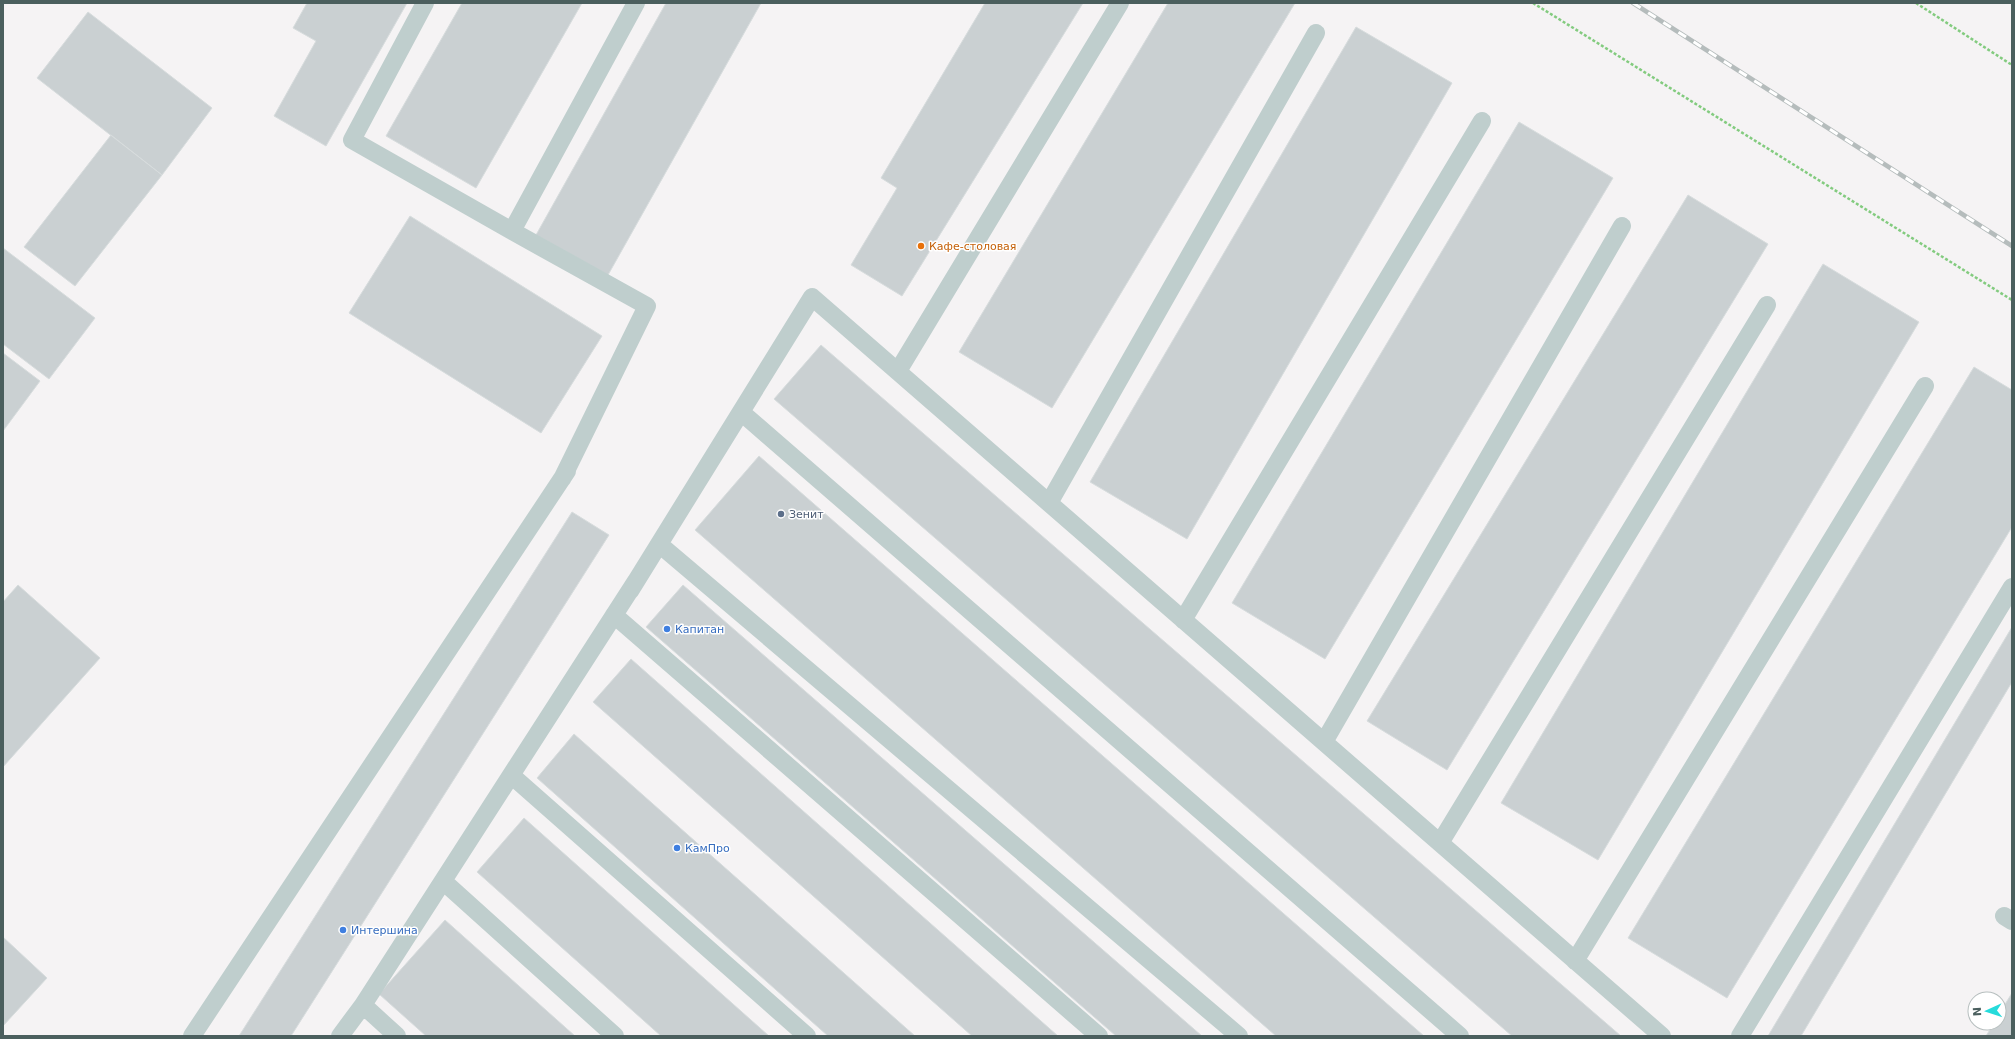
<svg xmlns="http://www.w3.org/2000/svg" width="2015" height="1039" viewBox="0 0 2015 1039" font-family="'DejaVu Sans',sans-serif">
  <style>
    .building { fill: #cad0d2; stroke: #d7dcdd }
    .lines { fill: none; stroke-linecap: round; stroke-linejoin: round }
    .path { stroke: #83cb7f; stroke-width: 2.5; stroke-dasharray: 3 2; stroke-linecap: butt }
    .lane { stroke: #bfcecd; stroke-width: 18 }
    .rail-casing { stroke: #b5bcbc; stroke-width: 4.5 }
    .rail { stroke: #fff; stroke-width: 3; stroke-dasharray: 9; stroke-linecap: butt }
    .food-dot { fill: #e8710a; stroke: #fff; stroke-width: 1.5 }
    .service-dot { fill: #5c6f8a; stroke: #fff; stroke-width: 1.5 }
    .shop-dot { fill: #3f7fe0; stroke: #fff; stroke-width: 1.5 }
    .labels { text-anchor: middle; stroke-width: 3; stroke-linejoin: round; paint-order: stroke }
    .food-label { font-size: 11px; fill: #c56008; stroke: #fff; text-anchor: start }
    .service-label { font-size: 11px; fill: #4e5e75; stroke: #fff; text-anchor: start }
    .shop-label { font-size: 11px; fill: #366cbe; stroke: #fff; text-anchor: start }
  </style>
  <rect width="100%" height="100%" fill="#f5f3f4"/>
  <!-- building -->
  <path class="building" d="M307 3H407L326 146 274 116 316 41 293 28Z
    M462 3H582L476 188 386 136Z
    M666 3H761L608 275 536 235Z
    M985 3H1083L902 296 851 265 897 188 881 178Z
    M1168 3H1295L1052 408 959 352Z
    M88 12 212 108 162 175 37 78Z
    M1356 27 1452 83 1187 539 1090 482Z
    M1519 122 1613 178 1325 659 1232 603Z
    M111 135 162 175 75 286 24 247Z
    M1688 195 1768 244 1447 770 1367 721Z
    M410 216 602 336 541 433 349 313Z
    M3 248 95 318 49 379 3 344Z
    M1823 264 1919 322 1598 860 1501 803Z
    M821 345 1621 1036H1512L774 399Z
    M3 353 40 381 3 431Z
    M1974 367 2012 390V527L1727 998 1628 938Z
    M759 456 1424 1036H1276L695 530Z
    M572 512 609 535 291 1036H239Z
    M18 585 100 658 3 767V602Z
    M683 585 1202 1036H1116L646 627Z
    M2012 627V682L1801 1036H1768Z
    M631 659 1058 1036H972L593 702Z
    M574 734 915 1036H828L537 778Z
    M524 818 769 1036H661L477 872Z
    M445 920 575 1036H426L379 994Z
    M3 937 47 978 3 1026Z
    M2012 993V1036H1986L1994 1023H1999V1014Z"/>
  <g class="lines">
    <!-- path -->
    <path class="path" d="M1533 3 2012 300
      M1916 3 2012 65"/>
    <!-- lane -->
    <path class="lane" d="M425 3 352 140 512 231
      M898 371 1120 3
      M741 412 1460 1036
      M562 479 647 306 512 231 636 3
      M1049 503 1316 33
      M659 544 1239 1036
      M630 591 812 297 1662 1036
      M614 615 1099 1036
      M1183 620 1482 121
      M1324 742 1622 226
      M511 775 807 1036
      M1440 843 1767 305
      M443 881 615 1036
      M2004 916 2012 921
      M1575 961 1925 386
      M363 1005 397 1036
      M192 1036 567 471
      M340 1036 363 1005 636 581
      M1740 1036 2012 587"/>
    <!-- rail casing -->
    <g class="rail-casing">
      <path id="rail" d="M1633 3 2012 246"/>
    </g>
    <!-- rail -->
    <use href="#rail" class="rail"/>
  </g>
  <!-- markers -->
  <circle class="food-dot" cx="921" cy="246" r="4"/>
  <circle class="service-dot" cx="781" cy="514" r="4"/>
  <g class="shop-dot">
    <circle cx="667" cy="629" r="4"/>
    <circle cx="677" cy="848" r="4"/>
    <circle cx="343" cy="930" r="4"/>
  </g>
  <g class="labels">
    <!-- food labels -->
    <g class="food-label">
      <text x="929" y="250">Кафе-столовая</text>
    </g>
    <!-- service labels -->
    <g class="service-label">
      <text x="789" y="518">Зенит</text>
    </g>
    <!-- shop labels -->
    <g class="shop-label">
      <text x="675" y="633">Капитан</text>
      <text x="685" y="852">КамПро</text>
      <text x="351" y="934">Интершина</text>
    </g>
  </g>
  <!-- border -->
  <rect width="2015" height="1039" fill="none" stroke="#4b5f5e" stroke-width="8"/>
  <!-- north arrow -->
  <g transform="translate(1987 1011) rotate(267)"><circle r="19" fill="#ffffff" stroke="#b7bfbf"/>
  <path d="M0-3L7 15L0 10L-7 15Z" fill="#26dbdb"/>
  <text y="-6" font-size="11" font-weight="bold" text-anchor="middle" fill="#4b5f5e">N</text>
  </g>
</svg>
